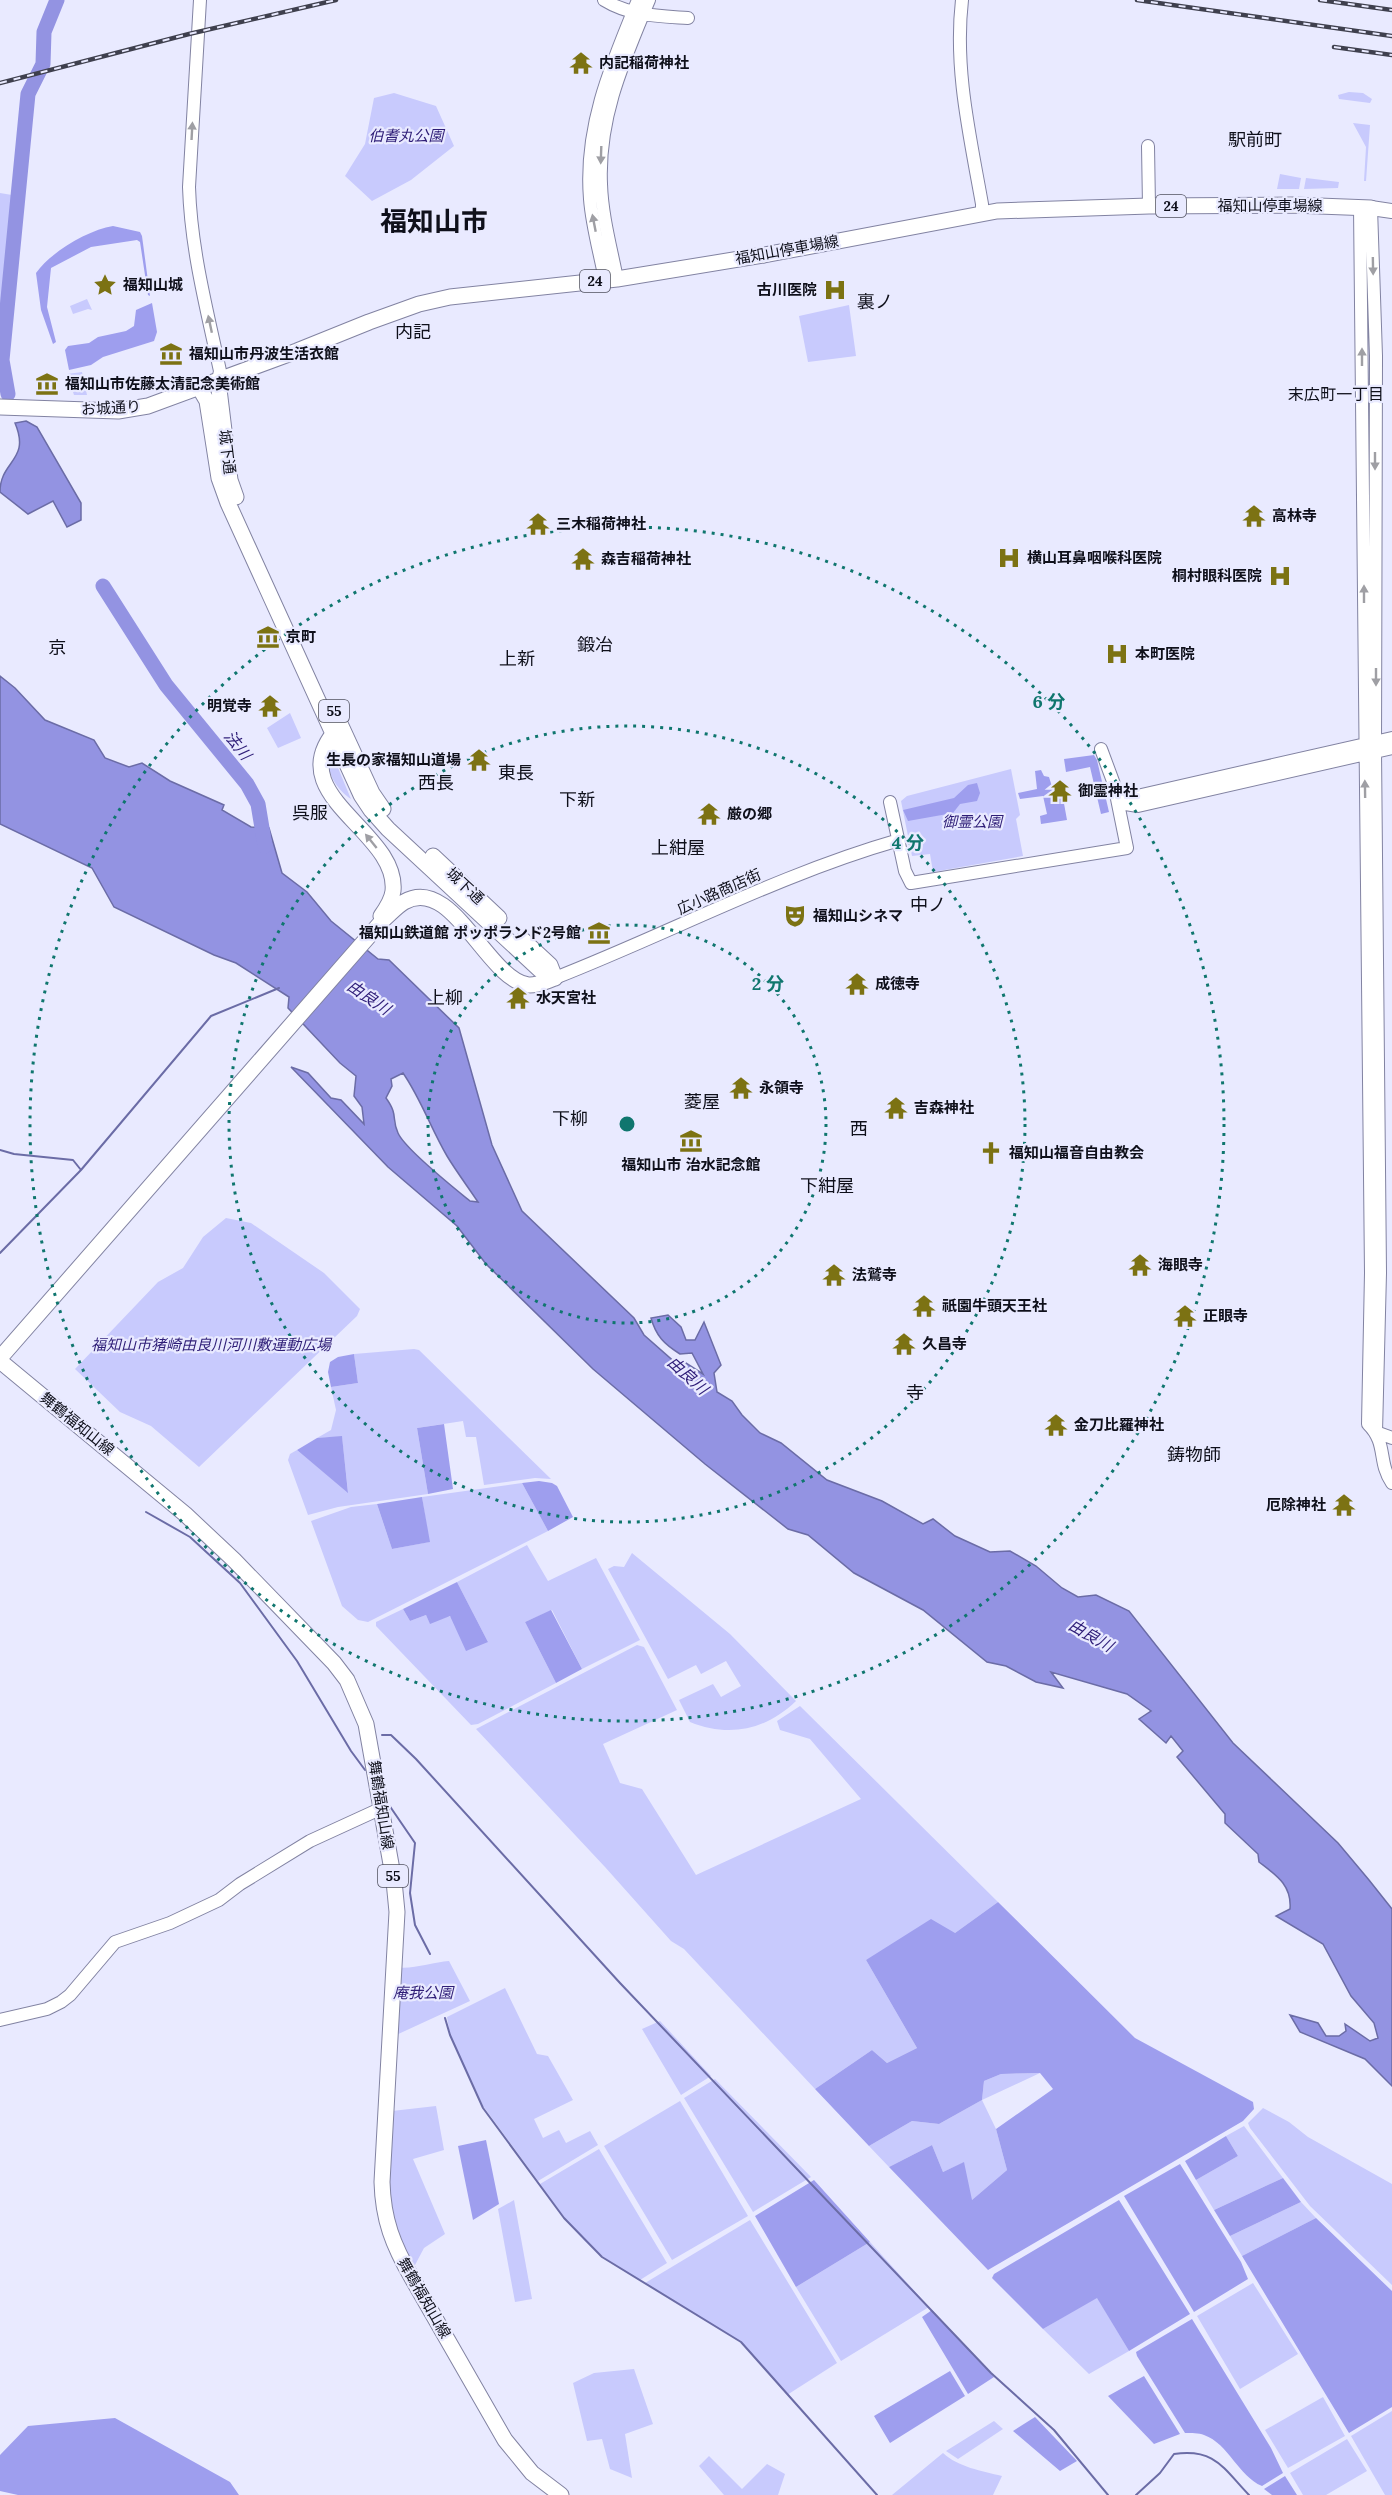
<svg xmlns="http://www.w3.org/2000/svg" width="1392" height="2495" viewBox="0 0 1392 2495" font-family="Lora,'Noto Sans JP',serif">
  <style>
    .green { fill: #c8cafd }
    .forest { fill: #9e9eee }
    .water { fill: #9393e2; stroke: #6b6ca6; stroke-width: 1.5; fill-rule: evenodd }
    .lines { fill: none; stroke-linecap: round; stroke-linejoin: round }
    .stream { stroke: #6b6ca6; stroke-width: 2 }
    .river { stroke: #9393e2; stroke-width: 15 }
    .tertiary-casing { stroke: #8283a2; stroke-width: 14 }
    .secondary-casing { stroke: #8283a2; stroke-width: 16 }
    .primary-casing { stroke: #8283a2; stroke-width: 17 }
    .tertiary { stroke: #fff; stroke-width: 12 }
    .secondary { stroke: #fff; stroke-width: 14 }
    .primary { stroke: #fff; stroke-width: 15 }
    .rail-casing { stroke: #3f404e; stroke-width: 4.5 }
    .rail { stroke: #e9eaff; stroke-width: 2; stroke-dasharray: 7; stroke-linecap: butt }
    .oneway { fill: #9f9fa4 }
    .ring { fill: none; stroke: #0f766e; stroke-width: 3; stroke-dasharray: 3 6 }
    .labels { text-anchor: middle; stroke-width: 4.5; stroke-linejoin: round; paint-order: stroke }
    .shield { fill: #e9eaff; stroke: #50515f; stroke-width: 1.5 }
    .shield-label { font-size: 14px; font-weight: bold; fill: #0f101b }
    .poi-label { font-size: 15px; font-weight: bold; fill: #0f101b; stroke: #e9eaff; text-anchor: start }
    .park-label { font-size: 15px; font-style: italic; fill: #2e1d77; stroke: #e9eaff }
    .street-label { font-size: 15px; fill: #0f101b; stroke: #e9eaff }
    .neighbourhood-label { font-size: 16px; fill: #0f101b; stroke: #e9eaff }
    .water-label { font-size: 16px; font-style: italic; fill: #2e1d78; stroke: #e9eaff }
    .quarter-label { font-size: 18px; fill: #0f101b; stroke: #e9eaff }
    .town-label { font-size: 27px; font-weight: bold; fill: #0f101b; stroke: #e9eaff }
    .centre { fill: #0f766e; stroke: #e9eaff; stroke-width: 3 }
    .ring-label { font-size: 18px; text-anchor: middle; font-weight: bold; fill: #0f766e; stroke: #e9eaff; stroke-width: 4.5; stroke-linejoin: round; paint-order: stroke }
  </style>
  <rect width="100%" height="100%" fill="#e9eaff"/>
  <!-- green -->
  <path class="green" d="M1349 92 1363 93 1372 99 1370 103 1339 99 1338 95Z
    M394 93 436 106 454 146 411 180 372 201 345 176 365 144 374 98Z
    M1353 123 1370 125 1366 181H1364L1366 147Z
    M1280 174 1301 178 1299 189H1277Z
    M1306 178 1339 182 1338 188 1304 189Z
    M0 193 12 195 0 333Z
    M87 299 92 310 88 309 73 314 70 306Z
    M849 305 856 356 808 362 799 316Z
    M82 372 87 395H74L67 374Z
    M290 713 301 738 278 748 267 728Z
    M331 751 351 799C336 789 323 769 331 751Z
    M1011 769 1020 815 1016 819 1023 856 933 872 930 854 912 856 901 801 907 796Z
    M226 1218 251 1223 324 1273 360 1309 357 1316 199 1467 151 1426 120 1412 75 1369 158 1282 183 1268 203 1237Z
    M414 1349 419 1350 551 1479 535 1478 484 1485 476 1437H466L463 1421 417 1428 428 1494 338 1507 308 1515 288 1460 290 1454 297 1450 348 1492 342 1437 317 1438 331 1430 336 1410 331 1387 358 1383 354 1354Z
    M522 1483 548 1531 368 1622 358 1620 342 1606 311 1521 351 1507 377 1504 392 1549 429 1542 422 1497Z
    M527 1545 548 1581 596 1558 640 1640 582 1669 552 1610 525 1622 556 1683 478 1724 471 1725 376 1626V1622L403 1609 410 1621 426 1615 430 1623 449 1616 488 1642 457 1582Z
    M632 1553 730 1634 796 1701C766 1730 729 1738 690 1722L679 1700 713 1684 721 1697 741 1686 726 1661 701 1674 696 1665 668 1679 608 1569 614 1566 624 1567Z
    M637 1645 644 1647 677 1710 603 1744 620 1783 642 1789 696 1875 861 1799 810 1739 780 1730 777 1721 800 1706 998 1902 955 1933 866 1960 917 2048 887 2063 872 2050 815 2089 684 1949 671 1941 605 1867 476 1729Z
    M449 1961 470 2001 394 2036 396 1967C411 1970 433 1962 449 1961Z
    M505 1988 537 2054 548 2056 573 2100 534 2119 543 2138 559 2130 566 2143 590 2131 598 2145 538 2181 483 2106 450 2035 447 2017Z
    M660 2021 711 2076 681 2095 642 2029Z
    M1040 2073 982 2100 996 2129 1007 2170 971 2201 963 2163 943 2172 932 2145 889 2167 869 2146 912 2121 939 2124 982 2100 984 2081 1001 2074Z
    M715 2079 811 2177 753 2212 684 2098Z
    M680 2101 748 2216 672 2260 604 2146Z
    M436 2106 444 2150 413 2159 445 2234 424 2248 415 2265 412 2266 395 2224 388 2183 392 2111Z
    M1263 2108 1289 2122 1308 2137 1392 2184V2285L1310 2206 1250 2128 1248 2123Z
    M1244 2126 1283 2178 1214 2210 1196 2180 1238 2156 1226 2136Z
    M599 2149 667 2263 640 2280C627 2272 613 2265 601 2255 576 2236 558 2209 540 2184Z
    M514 2200 532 2299 515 2302 498 2209Z
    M1301 2202 1316 2218 1242 2256 1230 2236Z
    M750 2220 837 2363 787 2395 741 2342 645 2283Z
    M870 2242 929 2307 841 2361 796 2287Z
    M1253 2283 1298 2354 1240 2389 1197 2316Z
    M1097 2297 1129 2351 1089 2374 1043 2329Z
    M634 2369 653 2424 625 2434 632 2478 610 2469 602 2439 587 2441 573 2383 594 2373Z
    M1323 2397 1345 2436 1288 2468 1265 2430Z
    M1392 2411V2495H1385L1351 2436Z
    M994 2421 1003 2429 958 2459 946 2451Z
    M1347 2439 1367 2471 1326 2495H1303L1290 2473Z
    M943 2453C958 2467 982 2471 1002 2476L993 2495H892Z
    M709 2456 742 2489 767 2464 785 2474 778 2495H724L699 2466Z"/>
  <!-- forest -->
  <path class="forest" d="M113 226 140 232 142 236 150 296 148 295 140 242 137 240 91 247 51 268 47 307 56 342 53 344 41 310 36 273C51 252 88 230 113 226Z
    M152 303 157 332 154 341 103 357 91 365 69 370 65 350 68 346 89 343 98 337 126 331 134 326 136 310Z
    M1094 755 1097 760 1109 812 1101 814 1090 767 1066 772 1064 759Z
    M1041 770 1044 776 1049 777 1055 796 1063 798 1067 820 1041 824 1040 816 1047 814 1043 796 1020 799 1018 793 1037 789 1035 771Z
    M977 783 980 793 977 801 960 804 953 813 908 821 903 810 954 798 968 785Z
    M354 1354 358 1383 331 1387 328 1372 330 1362 338 1357Z
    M444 1424 453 1489 428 1494 417 1428Z
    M342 1436 348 1493 297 1450 317 1438Z
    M539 1481 552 1483 557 1486 573 1517 548 1531 522 1483Z
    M422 1497 430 1542 392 1549 377 1504Z
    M457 1582 488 1642 466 1651 450 1616 430 1624 426 1615 410 1621 403 1609Z
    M551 1610 582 1669 556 1683 525 1622Z
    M998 1902 1135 2038 1253 2102 1254 2109 1243 2121 988 2270 889 2167 932 2145 943 2172 964 2162 972 2200 1007 2170 996 2129 1053 2089 1040 2073 1001 2074 984 2081 982 2100 939 2124 912 2121 869 2146 815 2089 872 2050 887 2063 917 2048 866 1960 931 1919 955 1933Z
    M1226 2136 1238 2156 1196 2180 1185 2161Z
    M486 2140 499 2204 473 2220 458 2146Z
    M1180 2164 1241 2262 1248 2279 1194 2312 1124 2196Z
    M1283 2178 1301 2202 1230 2236 1214 2210Z
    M814 2180 870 2242 796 2287 755 2216Z
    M1119 2200 1190 2314 1129 2351 1097 2298 1043 2329 992 2278 994 2274Z
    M1316 2218 1392 2291V2407L1349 2433 1242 2256Z
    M932 2310 994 2377 968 2394 922 2317Z
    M1192 2319 1271 2448 1283 2473 1262 2486C1238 2476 1229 2444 1204 2435 1199 2433 1191 2433 1185 2433L1137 2356 1136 2352Z
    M950 2371 965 2396 890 2443 874 2416Z
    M1144 2376 1180 2434 1154 2444 1108 2396Z
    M1035 2417 1077 2461 1060 2471 1013 2431Z
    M115 2418 230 2482 239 2495H18L0 2491V2455L28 2426Z
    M1285 2476 1297 2495H1272L1264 2489Z"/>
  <!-- water -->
  <path class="water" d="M26 421 37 427 81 503V520L67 527 53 501 28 514 0 492C0 460 31 461 15 423Z
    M0 676 15 688 45 720 94 740 105 758 129 767 142 763 170 781 224 805 222 810 251 827 269 828 282 873 307 892 331 921 378 959 389 960 459 1028 492 1145 522 1211 634 1318 644 1335 677 1364 683 1361 703 1374 692 1353 680 1354C664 1344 656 1336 651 1318L668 1315 681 1327 686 1340H695L704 1322 721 1365 714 1373 717 1392 732 1401 742 1415 760 1433 781 1443 827 1480 882 1501 923 1524 933 1519 955 1536 990 1552 1010 1551 1036 1566 1062 1588 1078 1597 1096 1595 1129 1611 1233 1743 1338 1843 1369 1880 1392 1909V2086L1365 2059 1300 2032 1290 2015 1318 2023 1326 2036H1339L1346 2031 1345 2024 1370 2041 1378 2038 1374 2023 1351 1996 1323 1944 1276 1916 1290 1909C1292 1885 1276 1875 1259 1862L1258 1854 1225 1823V1814L1177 1757 1183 1751 1171 1736 1166 1743 1139 1719 1151 1711 1127 1694 1051 1672 1063 1688 1036 1682 1006 1666 987 1662 923 1610 854 1573 808 1535 788 1529 705 1464 593 1369 486 1264 457 1226 388 1167 291 1067 308 1073 331 1098 341 1100 364 1124 362 1107 354 1096 356 1076 340 1063 288 1008 289 997 236 963 214 955 114 907 92 868 0 824ZM403 1073C421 1099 431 1129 447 1156 456 1171 468 1187 478 1202L470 1201C454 1188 405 1149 398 1133 391 1118 399 1116 386 1098L392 1086 391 1079Z"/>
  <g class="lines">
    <!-- stream -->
    <path class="stream" d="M0 1150 14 1154 73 1160 81 1170
      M0 1253 81 1170 211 1016 279 988
      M146 1512 190 1537 240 1583 297 1661 351 1751 365 1770
      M382 1735H391L416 1759 620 1983 991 2373 1054 2430 1108 2495
      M389 1805 415 1843 410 1893 415 1925 430 1954
      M445 2018 450 2035 483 2108 564 2218 602 2257 741 2342 877 2495
      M1136 2495 1160 2473 1174 2454C1215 2448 1223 2468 1249 2495"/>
    <!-- river -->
    <path class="river" d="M8 394 2 360 28 94 43 64 44 32 57 0
      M103 586 166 685 247 784 258 804 265 846"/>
    <!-- tertiary casing -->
    <g class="tertiary-casing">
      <path id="tertiary" d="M200 0 189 187C191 250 207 310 220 371L218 381
        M604 0C630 16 658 16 688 18
        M962 0C954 69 970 136 982 204V214
        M1148 146 1149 206
        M1360 207 1371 1273 1368 1424C1388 1444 1377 1461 1392 1483
        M1371 208 1376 356 1375 751 1380 1273 1376 1432
        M617 279C611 248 602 216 601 184 598 117 624 60 649 0
        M605 280C600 253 592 226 590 199 584 127 611 65 638 0
        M890 802 905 871 911 883 1127 848 1114 784 1101 749
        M1118 803 1137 796 1392 738
        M1119 803 1138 806 1392 748
        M555 978C670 933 780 874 899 840
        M1376 1432 1392 1438
        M0 2020 47 2009 61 2002 70 1995 115 1942 170 1923 219 1900 240 1884 310 1841 382 1808"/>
    </g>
    <!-- secondary casing -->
    <g class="secondary-casing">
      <path id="secondary" d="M1371 208 1392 211"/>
    </g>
    <!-- primary casing -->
    <g class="primary-casing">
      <path id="primary" d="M218 381 230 480 236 497
        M200 389 207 401 219 478 228 503 361 795 371 810 388 829 540 970 555 978
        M0 407 118 411 148 406 297 351 369 322 419 304 450 297 617 279 764 255 997 211 1149 206 1293 205 1371 208
        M336 715 372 793 383 809
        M338 728C277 795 399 830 393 891 392 900 386 909 381 916
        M433 856 499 918
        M523 940 550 965 555 978
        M0 1358 383 920C390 914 397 906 404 902 452 874 487 979 528 985 537 986 546 981 555 978
        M0 1361 185 1514 234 1560 334 1663 347 1680 366 1724 394 1881 397 1912 382 2182C383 2220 393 2245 412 2278L505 2440 532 2473 561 2495"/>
    </g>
    <!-- tertiary -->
    <use href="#tertiary" class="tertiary"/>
    <!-- secondary -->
    <use href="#secondary" class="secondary"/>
    <!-- primary -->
    <use href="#primary" class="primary"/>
    <!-- rail casing -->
    <g class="rail-casing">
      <path id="rail" d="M1137 0 1392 36
        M1320 0 1392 10
        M1334 47 1392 55
        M0 83 189 34 336 0"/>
    </g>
    <!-- rail -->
    <use href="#rail" class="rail"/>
  </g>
  <!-- one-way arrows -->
  <defs><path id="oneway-solid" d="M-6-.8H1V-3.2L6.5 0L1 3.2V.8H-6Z" transform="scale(1.5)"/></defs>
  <g class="oneway">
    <use href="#oneway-solid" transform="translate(192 131) rotate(-87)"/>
    <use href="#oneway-solid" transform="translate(601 155) rotate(92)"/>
    <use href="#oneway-solid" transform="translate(594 223) rotate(-101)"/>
    <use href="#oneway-solid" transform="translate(1373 266) rotate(89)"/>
    <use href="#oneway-solid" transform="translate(210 324) rotate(-102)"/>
    <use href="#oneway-solid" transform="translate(1362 357) rotate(-90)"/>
    <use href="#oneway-solid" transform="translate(1375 461) rotate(90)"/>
    <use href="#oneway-solid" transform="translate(1364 594) rotate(-90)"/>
    <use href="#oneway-solid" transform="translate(1376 677) rotate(90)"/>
    <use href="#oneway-solid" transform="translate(1365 789) rotate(-91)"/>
    <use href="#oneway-solid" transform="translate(371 841) rotate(-129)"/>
  </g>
  <!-- distance rings -->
  <g class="ring">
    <circle cx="627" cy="1124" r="199"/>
    <circle cx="627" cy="1124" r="398"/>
    <circle cx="627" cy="1124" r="597"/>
  </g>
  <!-- icons -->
  <defs>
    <g id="temple-bare" transform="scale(1.8)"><path d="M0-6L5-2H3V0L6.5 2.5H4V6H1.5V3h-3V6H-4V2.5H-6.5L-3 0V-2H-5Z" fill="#7c7213" stroke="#e9eaff" stroke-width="2.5" paint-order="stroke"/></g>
    <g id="sight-bare" transform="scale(1.8)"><path d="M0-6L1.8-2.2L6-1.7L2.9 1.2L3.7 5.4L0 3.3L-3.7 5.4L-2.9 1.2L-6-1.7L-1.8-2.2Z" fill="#7c7213" stroke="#e9eaff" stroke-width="2.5" paint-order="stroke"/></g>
    <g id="hospital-bare" transform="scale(1.8)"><path d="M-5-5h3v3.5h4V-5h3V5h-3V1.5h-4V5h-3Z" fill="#7c7213" stroke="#e9eaff" stroke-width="2.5" paint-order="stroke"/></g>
    <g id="museum-bare" transform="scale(1.8)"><path d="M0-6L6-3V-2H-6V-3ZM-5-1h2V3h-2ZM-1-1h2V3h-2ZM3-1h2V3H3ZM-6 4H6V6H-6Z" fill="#7c7213" stroke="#e9eaff" stroke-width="2.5" paint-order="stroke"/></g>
    <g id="theatre-bare" transform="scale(1.8)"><path d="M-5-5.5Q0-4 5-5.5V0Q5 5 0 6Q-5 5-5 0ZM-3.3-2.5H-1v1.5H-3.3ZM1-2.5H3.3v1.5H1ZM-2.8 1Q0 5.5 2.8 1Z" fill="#7c7213" stroke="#e9eaff" stroke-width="2.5" paint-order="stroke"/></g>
    <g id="church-bare" transform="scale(1.8)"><path d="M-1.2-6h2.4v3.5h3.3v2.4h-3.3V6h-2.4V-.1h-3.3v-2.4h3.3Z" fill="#7c7213" stroke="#e9eaff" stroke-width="2.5" paint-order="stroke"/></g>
  </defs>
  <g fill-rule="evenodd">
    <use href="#temple-bare" x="581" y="63"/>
    <use href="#sight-bare" x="105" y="285"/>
    <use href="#hospital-bare" x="835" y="290"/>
    <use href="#museum-bare" x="171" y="354"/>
    <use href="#museum-bare" x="47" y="384"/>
    <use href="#temple-bare" x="1254" y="516"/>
    <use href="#temple-bare" x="538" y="524"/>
    <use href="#hospital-bare" x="1009" y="558"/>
    <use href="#temple-bare" x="583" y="559"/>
    <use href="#hospital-bare" x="1280" y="576"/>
    <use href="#museum-bare" x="268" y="637"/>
    <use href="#hospital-bare" x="1117" y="654"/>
    <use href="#temple-bare" x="270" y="706"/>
    <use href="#temple-bare" x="479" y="760"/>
    <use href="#temple-bare" x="1060" y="791"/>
    <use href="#temple-bare" x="709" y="814"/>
    <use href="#theatre-bare" x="795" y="916"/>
    <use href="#museum-bare" x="599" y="933"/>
    <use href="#temple-bare" x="857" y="984"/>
    <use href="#temple-bare" x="518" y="998"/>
    <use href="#temple-bare" x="741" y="1088"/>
    <use href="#temple-bare" x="896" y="1108"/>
    <use href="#museum-bare" x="691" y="1141"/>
    <use href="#church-bare" x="991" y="1153"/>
    <use href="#temple-bare" x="1140" y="1265"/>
    <use href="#temple-bare" x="834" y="1275"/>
    <use href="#temple-bare" x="924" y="1306"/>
    <use href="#temple-bare" x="1185" y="1316"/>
    <use href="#temple-bare" x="904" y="1344"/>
    <use href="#temple-bare" x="1056" y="1425"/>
    <use href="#temple-bare" x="1344" y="1505"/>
  </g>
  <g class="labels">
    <!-- shield labels -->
    <g class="shield">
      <rect x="1156" y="195" width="30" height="22" rx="4.5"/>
      <rect x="580" y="270" width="30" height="22" rx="4.5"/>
      <rect x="319" y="700" width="30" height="22" rx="4.5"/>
      <rect x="378" y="1865" width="30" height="22" rx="4.5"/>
    </g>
    <g class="shield-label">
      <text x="1171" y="211">24</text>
      <text x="595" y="286">24</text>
      <text x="334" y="716">55</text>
      <text x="393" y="1881">55</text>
    </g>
    <!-- poi labels -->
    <g class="poi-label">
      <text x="599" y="68">内記稲荷神社</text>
      <text x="123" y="290">福知山城</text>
      <text x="817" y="295" text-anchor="end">古川医院</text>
      <text x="189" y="359">福知山市丹波生活衣館</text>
      <text x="65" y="389">福知山市佐藤太清記念美術館</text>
      <text x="1272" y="521">高林寺</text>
      <text x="556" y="529">三木稲荷神社</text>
      <text x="1027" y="563">横山耳鼻咽喉科医院</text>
      <text x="601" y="564">森吉稲荷神社</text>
      <text x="1262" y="581" text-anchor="end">桐村眼科医院</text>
      <text x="286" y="642">京町</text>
      <text x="1135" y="659">本町医院</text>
      <text x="252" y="711" text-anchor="end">明覚寺</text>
      <text x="461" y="765" text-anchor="end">生長の家福知山道場</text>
      <text x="1078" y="796">御霊神社</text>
      <text x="727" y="819">厳の郷</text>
      <text x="813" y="921">福知山シネマ</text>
      <text x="581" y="938" text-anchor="end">福知山鉄道館 ポッポランド2号館</text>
      <text x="875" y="989">成徳寺</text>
      <text x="536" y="1003">水天宮社</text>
      <text x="759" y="1093">永領寺</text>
      <text x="914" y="1113">吉森神社</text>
      <text x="1009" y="1158">福知山福音自由教会</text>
      <text x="691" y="1170" text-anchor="middle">福知山市 治水記念館</text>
      <text x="1158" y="1270">海眼寺</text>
      <text x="852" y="1280">法鷲寺</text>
      <text x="942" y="1311">祇園牛頭天王社</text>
      <text x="1203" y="1321">正眼寺</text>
      <text x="922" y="1349">久昌寺</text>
      <text x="1074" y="1430">金刀比羅神社</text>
      <text x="1326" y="1510" text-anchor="end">厄除神社</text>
    </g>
    <!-- park labels -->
    <g class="park-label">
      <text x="406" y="141">伯耆丸公園</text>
      <text x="972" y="827">御霊公園</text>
      <text x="211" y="1350">福知山市猪崎由良川河川敷運動広場</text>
      <text x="423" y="1998">庵我公園</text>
    </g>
    <!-- street labels -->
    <g class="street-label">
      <text x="1270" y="211">福知山停車場線</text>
      <text transform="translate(787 250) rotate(-10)" y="5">福知山停車場線</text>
      <text transform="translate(111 408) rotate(-3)" y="5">お城通り</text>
      <text transform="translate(227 452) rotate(83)" y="5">城下通</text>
      <text transform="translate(465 886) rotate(43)" y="5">城下通</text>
      <text transform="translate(719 892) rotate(-24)" y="5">広小路商店街</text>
      <text transform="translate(77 1424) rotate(39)" y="5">舞鶴福知山線</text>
      <text transform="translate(381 1805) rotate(81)" y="5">舞鶴福知山線</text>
      <text transform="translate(424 2298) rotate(60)" y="5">舞鶴福知山線</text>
    </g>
    <!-- neighbourhood labels -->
    <g class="neighbourhood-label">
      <text x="1336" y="400">末広町一丁目</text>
    </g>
    <!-- water labels -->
    <g class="water-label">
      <text transform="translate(238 745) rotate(51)" y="6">法川</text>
      <text transform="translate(369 997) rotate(34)" y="6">由良川</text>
      <text transform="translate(688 1375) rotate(42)" y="6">由良川</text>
      <text transform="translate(1091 1635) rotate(30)" y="6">由良川</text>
    </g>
    <!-- quarter labels -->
    <g class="quarter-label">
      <text x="1255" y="146">駅前町</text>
      <text x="875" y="308">裏ノ</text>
      <text x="413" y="338">内記</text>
      <text x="595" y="651">鍛冶</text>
      <text x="57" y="654">京</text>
      <text x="517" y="665">上新</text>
      <text x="516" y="779">東長</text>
      <text x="436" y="789">西長</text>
      <text x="577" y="806">下新</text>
      <text x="310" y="819">呉服</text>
      <text x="678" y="854">上紺屋</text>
      <text x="928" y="911">中ノ</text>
      <text x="445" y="1004">上柳</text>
      <text x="702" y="1108">菱屋</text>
      <text x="570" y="1125">下柳</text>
      <text x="859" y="1135">西</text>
      <text x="827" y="1192">下紺屋</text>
      <text x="915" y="1399">寺</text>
      <text x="1194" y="1461">鋳物師</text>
    </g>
    <!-- town labels -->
    <g class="town-label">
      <text x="434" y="231">福知山市</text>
    </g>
  </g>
  <circle cx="627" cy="1124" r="9" class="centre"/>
  <g class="ring-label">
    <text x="1049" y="708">6 分</text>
    <text x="908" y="849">4 分</text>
    <text x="768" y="990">2 分</text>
  </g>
</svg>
